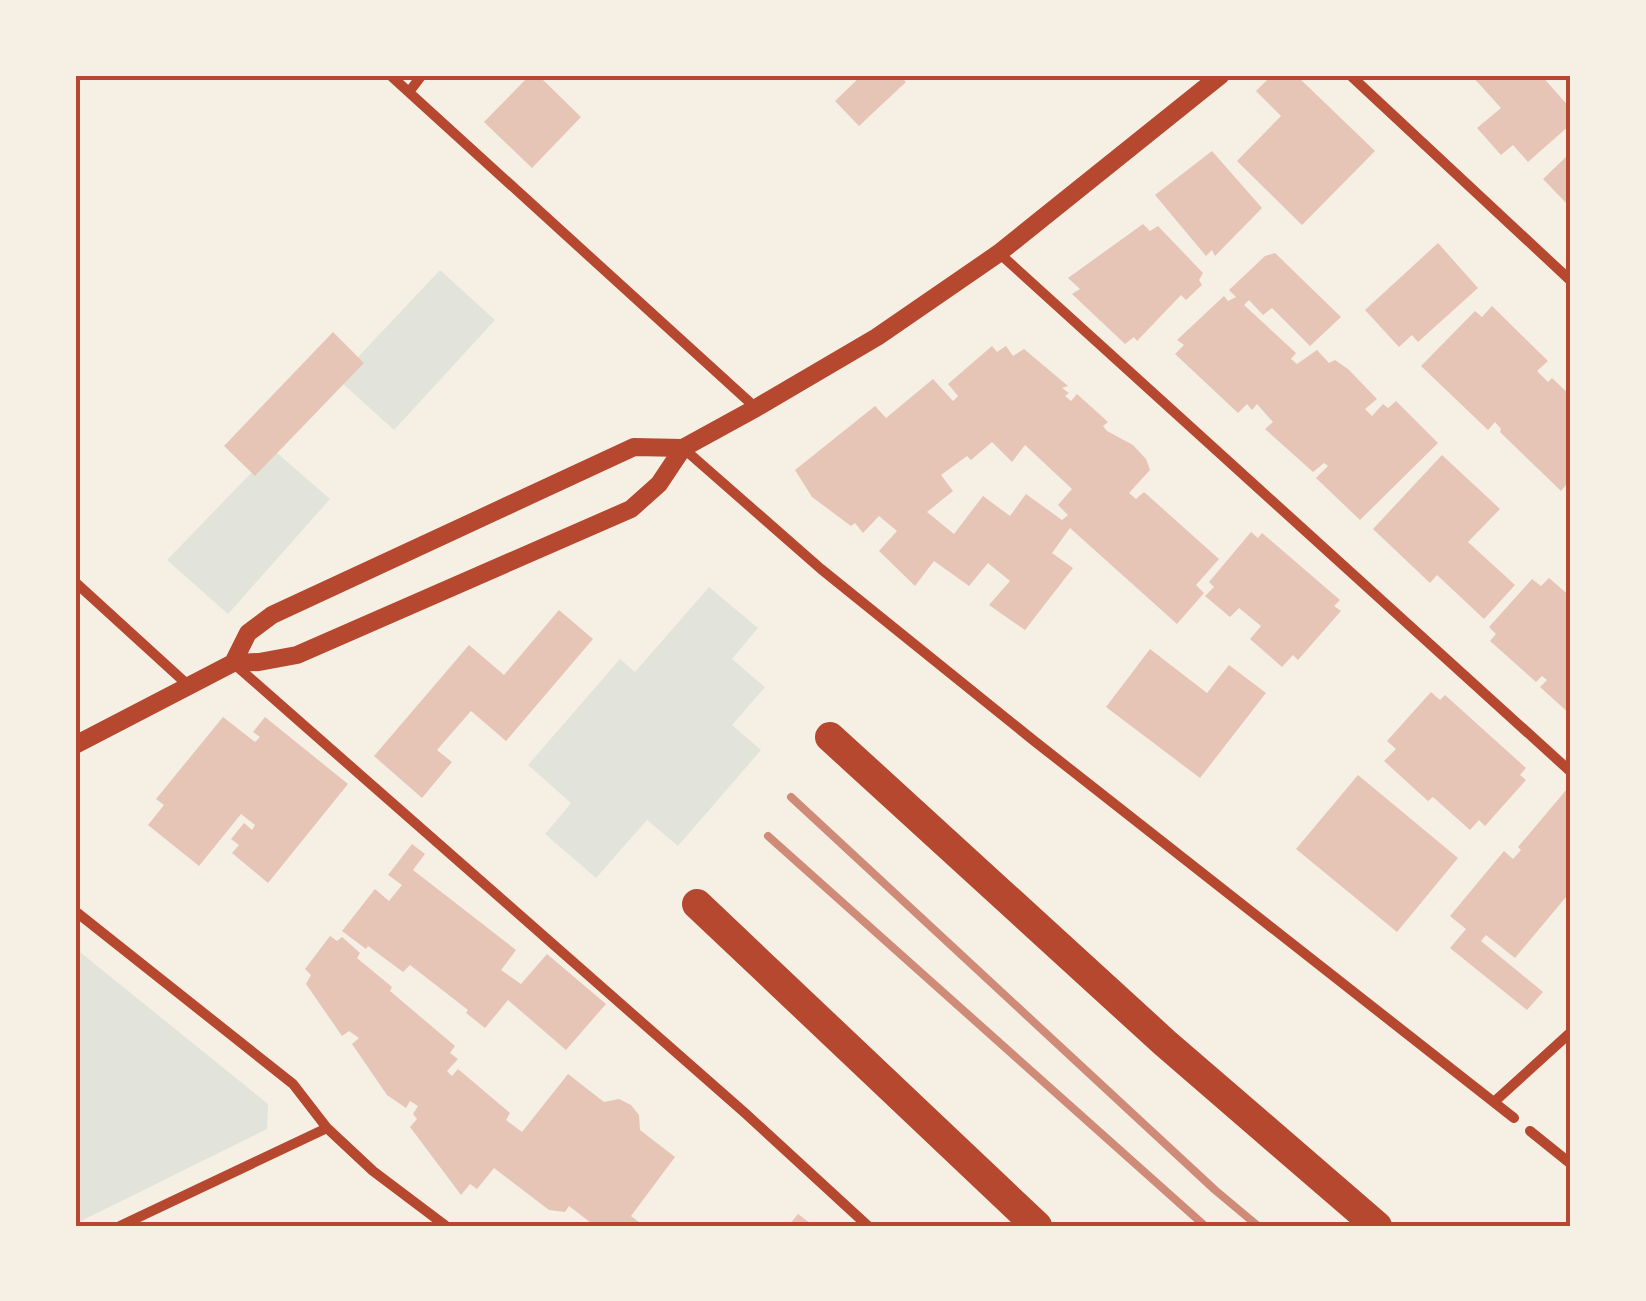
<svg xmlns="http://www.w3.org/2000/svg" width="1646" height="1301" viewBox="0 0 1646 1301" font-family="'IBM Plex Sans',sans-serif">
  <style>
    .green { fill: #e2e4dc }
    .building { fill: #e6c5b7; fill-rule: evenodd }
    .lines { fill: none; stroke-linecap: round; stroke-linejoin: round }
    .minor { stroke: #b5482f; stroke-width: 10 }
    .tertiary { stroke: #b5482f; stroke-width: 18 }
    .motorway { stroke: #b5482f; stroke-width: 30 }
    .rail { stroke: #cf8b77; stroke-width: 8 }
    .neatline { fill: none; stroke: #b5482f; stroke-width: 4 }
  </style>
  <rect width="100%" height="100%" fill="#f6efe4"/>
  <!-- green -->
  <path class="green" d="M440 270 495 320 394 430 343 384 364 363 358 357Z
    M277 453 330 499 228 614 167 560 251 473 256 475Z
    M709 587 758 628 732 659 765 687 732 725 761 750 678 846 647 820 596 878 545 834 571 803 528 765 620 659 635 672Z
    M75 948 268 1104 267 1129 75 1224Z"/>
  <!-- building -->
  <path class="building" d="M530 75H538L581 117 532 168 484 122Z
    M862 75H899L906 82 859 126 835 101Z
    M1272 75H1296L1375 151 1302 225 1237 161 1281 116 1256 91Z
    M1471 75H1541L1571 109V124L1528 162 1513 145 1501 155 1477 128 1501 108Z
    M1571 148V208L1543 179 1568 155 1566 153Z
    M1212 151 1262 208 1215 256 1212 250 1206 256 1155 195Z
    M1143 224 1150 231 1158 226 1203 273 1199 280 1202 285 1186 300 1181 295 1137 341 1134 337 1125 344 1072 294 1080 289 1068 278Z
    M1438 243 1478 288 1418 342 1412 335 1399 347 1365 310Z
    M1275 253 1341 317 1310 346 1272 308 1263 315 1249 300 1244 305 1296 353 1291 359 1297 364 1317 350 1329 363 1335 360 1348 369 1377 399 1365 409 1372 416 1383 404 1388 408 1396 401 1438 443 1360 520 1316 478 1328 466 1324 463 1313 472 1265 429 1273 422 1257 404 1252 410 1247 404 1238 413 1175 354 1184 345 1177 340 1224 296 1228 301 1236 297 1229 290 1265 256Z
    M1492 306 1548 361 1537 371 1548 382 1552 378 1571 396V491L1566 485 1561 491 1500 432 1501 429 1495 422 1488 430 1421 366 1475 311 1482 317Z
    M333 332 364 363 255 476 224 446Z
    M992 346 997 352 1006 346 1013 356 1024 349 1068 386 1062 388 1069 393 1065 396 1071 401 1077 394 1108 422 1103 426 1107 431 1133 445 1146 459 1150 470 1129 493 1136 499 1144 492 1219 559 1196 585 1204 593 1177 624 1070 528 1052 553 1073 568 1025 630 989 605 1010 581 988 563 969 586 934 561 915 586 879 551 897 531 879 516 863 533 855 523 851 526 812 497 795 470 875 406 886 418 933 379 953 401 958 396 948 384ZM992 442 1012 462 1025 445 1072 489 1058 505 1068 515 1062 520 1026 494 1010 516 983 496 954 534 927 512 953 491 941 475 967 456 971 460Z
    M1442 455 1500 509 1468 542 1515 585 1484 619 1437 575 1430 583 1373 529Z
    M1251 532 1258 538 1262 533 1340 600 1334 606 1341 611 1298 660 1293 655 1282 667 1250 639 1261 626 1239 608 1230 617 1205 596 1214 587 1209 582Z
    M1549 578 1571 597V715L1540 687 1547 680 1542 676 1536 682 1490 641 1496 634 1489 627 1532 579 1541 586Z
    M559 610 593 639 506 741 471 711 437 750 452 762 422 798 374 756 469 645 504 675Z
    M1150 649 1207 693 1229 665 1266 693 1200 778 1106 707Z
    M1431 692 1440 700 1445 695 1526 768 1520 775 1526 780 1485 826 1479 820 1470 830 1433 797 1428 801 1384 761 1396 749 1387 741Z
    M223 717 255 742 260 737 253 732 265 717 348 784 268 883 232 853 239 845 231 839 244 823 252 830 255 825 241 814 199 866 148 825 164 805 156 799Z
    M1358 775 1458 858 1397 932 1296 849Z
    M1567 789 1571 792V891L1515 958 1486 935 1481 941 1543 992 1527 1010 1450 948 1466 929 1450 916 1504 851 1513 859 1521 850 1518 847Z
    M412 844 425 854 413 870 516 950 501 970 521 984 547 954 606 1004 566 1050 508 1000 485 1028 466 1013 468 1010 410 965 403 972 368 946 366 949 342 931 375 889 389 901 402 885 388 875Z
    M330 936 337 941 342 937 360 953 357 958 392 987 390 991 455 1046 450 1053 458 1059 447 1071 452 1076 458 1069 510 1113 506 1120 522 1132 568 1074 604 1102 619 1099 631 1105 639 1115 640 1130 675 1157 631 1216 644 1226H595L569 1206 565 1212 549 1210 494 1168 477 1189 470 1184 461 1195 410 1127 417 1119 413 1114 418 1106 410 1101 406 1108 387 1095 352 1044 359 1038 349 1031 342 1036 306 984 311 975 305 969Z
    M798 1214 814 1226H788Z"/>
  <g class="lines">
    <!-- minor -->
    <path class="minor" d="M390 75 756 408
      M1350 75 1571 281
      M409 92 422 75
      M999 253 1571 772
      M683 448 821 569 1033 740 1514 1118
      M75 582 189 686
      M233 663 745 1113 868 1226
      M75 911 293 1084 327 1128 373 1171 446 1226
      M1494 1102 1571 1032
      M1530 1131 1571 1164
      M120 1226 327 1128"/>
    <!-- tertiary -->
    <path class="tertiary" d="M233 663 248 633 272 615 634 447 683 448
      M75 745 233 663 259 662 297 655 631 509 659 484 683 448 756 408 877 337 999 253 1221 75"/>
    <!-- motorway -->
    <path class="motorway" d="M830 737 1165 1043 1377 1226
      M697 904 1037 1226"/>
    <!-- rail -->
    <path class="rail" d="M791 797 1215 1190 1258 1226
      M768 836 1205 1226"/>
  </g>
  <!-- border -->
  <rect width="1646" height="1301" fill="none" stroke="#f6efe4" stroke-width="155"/>
  <rect x="78" y="78" width="1490" height="1146" class="neatline"/>
</svg>
